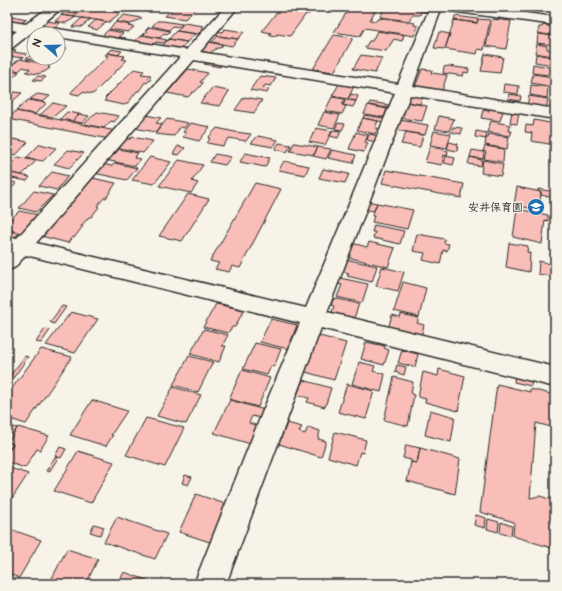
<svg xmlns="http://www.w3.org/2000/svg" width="562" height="591" viewBox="0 0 562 591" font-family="'Architects Daughter','Klee One',sans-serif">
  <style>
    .building { fill: #fabeb8; stroke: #2b2b2b }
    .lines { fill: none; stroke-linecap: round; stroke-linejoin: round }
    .minor-casing { stroke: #2b2b2b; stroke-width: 3 }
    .minor { fill: #f7f3e8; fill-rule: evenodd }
    .labels { text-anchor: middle; stroke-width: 3; stroke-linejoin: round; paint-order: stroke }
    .poi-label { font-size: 11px; font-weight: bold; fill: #2b2b2b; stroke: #f7f3e8; text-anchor: end }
  </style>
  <rect width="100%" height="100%" fill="#f7f3e8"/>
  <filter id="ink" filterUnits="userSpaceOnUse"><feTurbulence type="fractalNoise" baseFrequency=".025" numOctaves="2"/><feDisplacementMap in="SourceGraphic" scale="8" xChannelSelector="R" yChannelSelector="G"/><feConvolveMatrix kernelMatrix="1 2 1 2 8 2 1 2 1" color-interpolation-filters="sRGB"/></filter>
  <g filter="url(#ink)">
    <!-- building -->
    <path class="building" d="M71 7H85L77 14 64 12Z
      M85 7H120L115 11Z
      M85 7 120 13 109 22 61 15 64 12 77 14Z
      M175 7H197L185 19 165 16Z
      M281 7H311L309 9H312L309 14H306L290 36 277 34 276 36 269 35 271 33 262 31Z
      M350 7H377L370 20 376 21 378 19 384 18 415 23 414 25 418 26 414 36 365 28 360 36 334 32Z
      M385 7H408L427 9 426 12 421 11 420 15H412L409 21 380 17Z
      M512 7H528L527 11 511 9Z
      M7 15 27 19 20 24 7 22Z
      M62 15 76 17 66 23 55 21Z
      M124 15 142 18 131 24 116 22Z
      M455 16 478 19 477 23 454 20Z
      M82 18 91 19 81 27H72Z
      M478 19 490 20 484 50 478 49 477 54 445 49 454 20 477 23Z
      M492 19 511 21 506 49 486 46Z
      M96 20 106 22 97 30 88 27Z
      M47 21 60 23 55 28 39 27Z
      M157 21H163L182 24 179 27 173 26 169 30 152 26Z
      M116 22 130 25 128 26 134 27 128 32 109 29Z
      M184 23 204 26 202 28 203 29 198 34 177 31Z
      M543 25 553 27 554 36 538 33 539 27H542Z
      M149 27 170 31 167 34 164 33 160 38 143 35 147 31H145Z
      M225 29 244 32 238 39 213 35 216 31 222 32Z
      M108 30 123 33 118 37 126 38 123 41 100 38Z
      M176 31 195 34 187 42 169 39Z
      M377 31 404 35 402 41 394 39 386 51 365 48 369 41H372Z
      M439 32 450 34 445 49 434 48Z
      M538 34 554 36 553 45 537 43Z
      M143 35 167 40 163 43 156 42 151 46 136 43 134 41Z
      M334 35 353 38 334 72 313 69Z
      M218 36 238 39 232 46 212 42Z
      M169 39 187 42 180 50 161 47Z
      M209 42 223 45 220 48H217L210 53 201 51Z
      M537 44 547 46V49L554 50 553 56 535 53Z
      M58 45H61L59 47 67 48 59 55H58Z
      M11 49 16 50 13 52 27 54 23 58 8 56 10 55 7 54V52Z
      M111 49 122 51 118 55 107 53Z
      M34 52V58H52L47 62 26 59Z
      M107 53 125 56 122 59 127 60 93 94 82 92 79 95 70 93 108 56 105 55Z
      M485 54 503 57 500 73 481 71Z
      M536 54 551 57 553 61V65L535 62Z
      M361 55 382 58 375 73 353 69Z
      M20 59 49 65 50 66 48 67 50 68 44 72 37 74 26 72 30 69 23 67 19 71 8 68Z
      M206 61 222 64 220 67 204 64Z
      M533 64 549 67 548 75 532 73Z
      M448 66 469 69 468 73 464 72 463 76 443 73 444 67Z
      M134 69 144 71 141 74 151 75 148 78 151 79 147 83 145 82 139 91H137L128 103 124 105 104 101 106 99 105 98Z
      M188 69 208 73 200 82 203 83 195 92H193L188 97 167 93Z
      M422 69 432 70 431 73 447 75 442 91 415 87Z
      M7 70 19 72 7 82Z
      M533 74 553 77 552 82 551 81V85L548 86 531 83Z
      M38 76 46 77 41 81 33 80Z
      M260 76 276 78 271 86 265 85 263 88 269 89 267 93 250 90Z
      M339 84 354 86 348 99 332 96Z
      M504 84 519 86 518 94 503 92Z
      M531 85 548 87 547 98 530 95Z
      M212 88 229 91 220 106 200 103Z
      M7 91 22 93 7 106Z
      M37 94 50 96 43 102 30 99Z
      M351 94 358 96 356 101 348 99Z
      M509 94 521 96 520 101 508 99Z
      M411 95 423 97 420 104 407 102Z
      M529 96 548 99 546 110 527 106Z
      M244 97 262 100 254 113 235 110Z
      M332 97 345 99 342 105 346 106 342 114 325 111Z
      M28 100 47 103 35 114 16 111Z
      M346 100 356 101 353 107 343 105Z
      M370 102 389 105 388 108 369 105Z
      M406 102 427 106 422 121 400 118Z
      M53 103 66 106 53 117 40 115Z
      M368 105 387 109 384 117 364 114Z
      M489 108 503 111 500 121 481 118 483 110 489 111Z
      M16 111 116 131 109 139 8 119Z
      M512 111 519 113 517 124 510 123Z
      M67 112 79 114 72 121 60 119Z
      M97 112 119 116 114 122 111 121 104 128 84 124Z
      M324 112 340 115 334 128 318 125Z
      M79 114 89 116 82 123 72 121Z
      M146 115 161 118 156 123 162 124 156 132 134 128Z
      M364 115 384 118 383 122 363 118Z
      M439 116 454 119 449 131 435 129Z
      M363 118 378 121 375 128H378L375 134 357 130Z
      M167 119 188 123 184 128 180 127 174 136 155 134Z
      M400 120 428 125 425 135 395 130 396 127H398Z
      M534 120 555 124V145L531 141 532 133 525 132 526 125 533 126Z
      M491 121 510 125 509 131H512L510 136 487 132Z
      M190 123 210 127 199 141 183 137 186 133 183 132Z
      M338 123 345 124 342 130 335 129Z
      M453 127 462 128 461 134 451 132Z
      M217 128 235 132 251 134 246 141 229 138 223 146 207 143 210 139 208 138Z
      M316 128 332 131 325 145 309 142Z
      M333 130 341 131 338 138 330 136Z
      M434 131 451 134 447 148 430 145Z
      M476 131 487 133 486 139 475 137Z
      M356 132 368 135 365 142 368 143 364 152 349 149Z
      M406 132 423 135 420 147 401 144Z
      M369 134 379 136 376 142 367 140Z
      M489 134 509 137 507 149 485 145 486 138H488Z
      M258 136 278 140 273 147 251 143Z
      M132 137 153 141 143 153 119 148 126 139H130Z
      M13 139 28 142 16 155 7 153V145Z
      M449 142 458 144 457 151 447 149Z
      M279 143 291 145 287 152 275 149Z
      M294 143 318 147 314 155 290 151Z
      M40 144 56 148 43 161 26 158Z
      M178 146 185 148 179 155 173 154Z
      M485 146 504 149 503 162 484 159 486 152 483 151Z
      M318 147 331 149 326 159 313 156Z
      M430 147 444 149 443 150 448 151 447 156 444 155 442 165 425 162Z
      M119 149 138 153 134 158 141 159 135 166 105 160 110 154 114 155Z
      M68 150 84 153 69 168 54 164Z
      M332 150 356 155 353 163 328 158Z
      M472 150 484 152 483 159 470 157Z
      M245 153 270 158 265 167 240 162Z
      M215 154 231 157 225 165 210 162Z
      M446 156 455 158 453 165 444 163Z
      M18 157 36 161 22 175 7 172V168Z
      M150 157 171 162 154 184 132 180Z
      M470 157 482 160 481 166 468 164Z
      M179 160 203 165 192 181 198 183 191 193 159 186Z
      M483 160 503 164 501 176 481 173Z
      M284 161 309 166 305 175 279 170Z
      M115 163 137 168 127 180 94 173 101 164 112 166Z
      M323 169 349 174 345 183 319 178Z
      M386 170 464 184 461 198 382 183Z
      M7 172 30 177 27 181 7 177Z
      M52 172 68 176 57 190 39 186Z
      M92 178 116 183 106 198H104L97 206 99 207 91 217H89L81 226H83L74 238 72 237 68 243 41 236Z
      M7 181 17 183 8 192H7Z
      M255 183 281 189 240 268 232 266 229 272 215 269 219 263 210 261Z
      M517 187 541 192 539 210 514 205Z
      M538 189 555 192V198L541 195V192L538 191Z
      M34 191 53 195 36 212 19 208Z
      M188 194 209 199 182 241 159 236Z
      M551 198 555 199V214L551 213Z
      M366 201 377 203 374 211 363 209Z
      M377 203 413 210 407 229 372 222 374 216H372Z
      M517 209 548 215V221L545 220 542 244 513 237Z
      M19 211 39 215 21 233 7 229 9 226H7V223Z
      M374 225 404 231 400 244 373 238 375 232H372Z
      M7 230 19 233 15 237 7 235Z
      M417 234 445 239 444 243 449 244 447 251 443 250 440 264 423 260 425 253 413 251Z
      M369 242 395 248 388 267 347 257 352 243 367 247Z
      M509 243 528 246 527 252 530 253 529 272 506 267Z
      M345 259 377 266 372 282 347 276 349 273 340 271Z
      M539 261 555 265V277L538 274Z
      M382 267 404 272 398 291 376 286Z
      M340 278 368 284 362 303 337 297 342 285 337 284Z
      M403 282 426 288 419 317 394 311Z
      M334 298 359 304 353 321 331 315 334 306 331 305Z
      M216 304 244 310 235 327H232L228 333 203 327Z
      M62 306 66 307 54 324 50 322Z
      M71 312 98 319 75 353 46 345Z
      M401 314 419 318 417 323 424 325 421 337 388 329 392 315 400 317Z
      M271 319 297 325 288 349 260 342Z
      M45 329 50 330 41 343 36 342Z
      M204 329 228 335 222 346H226L219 362 190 354Z
      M316 335 346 343 334 380 302 371Z
      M366 342 385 346 384 348 389 350 384 365 361 359Z
      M255 343 281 349 274 367 271 366 267 375 243 369Z
      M41 349 72 357 26 424 7 418V395Z
      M402 350 418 354 415 367 398 363Z
      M25 356 28 357 7 387V380Z
      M189 356 213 362 198 392 173 385Z
      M359 362 375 366 373 371 385 374 381 392 352 384Z
      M397 365 406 367 404 375 395 372Z
      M439 369 465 376 458 411 425 402 426 399 418 397 423 372 438 376Z
      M242 370 270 378 258 407 229 399Z
      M515 375 532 380 531 386 514 382Z
      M394 377 413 382 411 394 414 395 408 426 384 420Z
      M303 380 331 388 325 407 307 402 309 398 297 395Z
      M347 384 374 391 366 419 338 412Z
      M497 384 530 392V389L555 395V428L536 423 530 498 540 496 555 501V549L513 536 514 522 480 512Z
      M173 387 201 395 186 424 157 416Z
      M92 400 127 411 111 435H113L106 446 70 435Z
      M230 400 268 411 265 419 252 416 249 423 261 427 254 445 214 433Z
      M430 410 455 417 451 442 425 435Z
      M146 418 184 428 165 467 126 455Z
      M287 423 302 427 299 432 305 434 308 427 320 431 318 439 326 441 321 457 279 444Z
      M7 425 17 428 8 442 13 444 9 450H7Z
      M18 427 49 436 40 450 37 449 25 468 7 462V453L13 444 8 442Z
      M335 432 366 440 363 453 360 452 356 465 328 457Z
      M406 445 420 448 417 463 411 462V460L403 458Z
      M60 447 66 449 61 458 55 456Z
      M420 448 460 459 455 494 407 481 411 462 417 463Z
      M78 451 114 462 91 503 54 491Z
      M55 457 58 458 49 472 46 471Z
      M7 467 28 474 7 506Z
      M185 475 192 477 188 485 182 483Z
      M196 494 231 506 216 544 179 532Z
      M476 515 486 518 485 528 474 525Z
      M117 517 167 534 155 559 104 542Z
      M488 519 499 522 498 532 487 529Z
      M501 522 512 526 511 536 500 533Z
      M94 524 104 527 100 535 90 532Z
      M10 529 41 540 19 578 7 573V534Z
      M67 549 98 559 86 584H49Z
      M124 572 158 584H118Z"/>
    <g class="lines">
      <!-- minor casing -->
      <g class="minor-casing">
        <path id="minor" d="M49 7H63L40 26 186 50 225 7H238L200 52 398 84 430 7H442L413 86 555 109V119L410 95 327 312 555 367V387L321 328 226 584H194L264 408 300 323 26 255 14 268 7 270V236L17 238 180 57 58 37V34L31 33 12 48 7 49V38L17 31 7 29V21L26 24ZM194 60 395 93 306 308 36 243Z
          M444 7H480L555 17V25L450 11 445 10Z"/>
      </g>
      <!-- minor -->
      <use href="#minor" class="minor"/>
    </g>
  </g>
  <!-- icons -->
  <defs>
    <g id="school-disc" transform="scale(0.9)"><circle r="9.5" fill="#1f6fb2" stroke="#f7f3e8"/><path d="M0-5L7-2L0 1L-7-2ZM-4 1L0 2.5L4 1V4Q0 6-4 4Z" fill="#fff"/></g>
  </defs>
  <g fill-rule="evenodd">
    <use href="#school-disc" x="536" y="207"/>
  </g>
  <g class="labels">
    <!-- poi labels -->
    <g class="poi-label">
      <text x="523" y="211">安井保育園</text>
    </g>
  </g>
  <!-- margin -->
  <rect width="562" height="591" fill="none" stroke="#f7f3e8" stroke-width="24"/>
  <rect x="12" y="12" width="538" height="567" fill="none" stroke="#2b2b2b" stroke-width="1.5" filter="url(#ink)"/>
  <!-- north arrow -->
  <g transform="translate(46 46) rotate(290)"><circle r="19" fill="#f7f3e8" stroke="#a5a39c"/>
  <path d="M0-3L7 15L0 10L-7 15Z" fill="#1f6fb2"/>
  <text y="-6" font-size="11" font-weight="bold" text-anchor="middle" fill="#2b2b2b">N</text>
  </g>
</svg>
